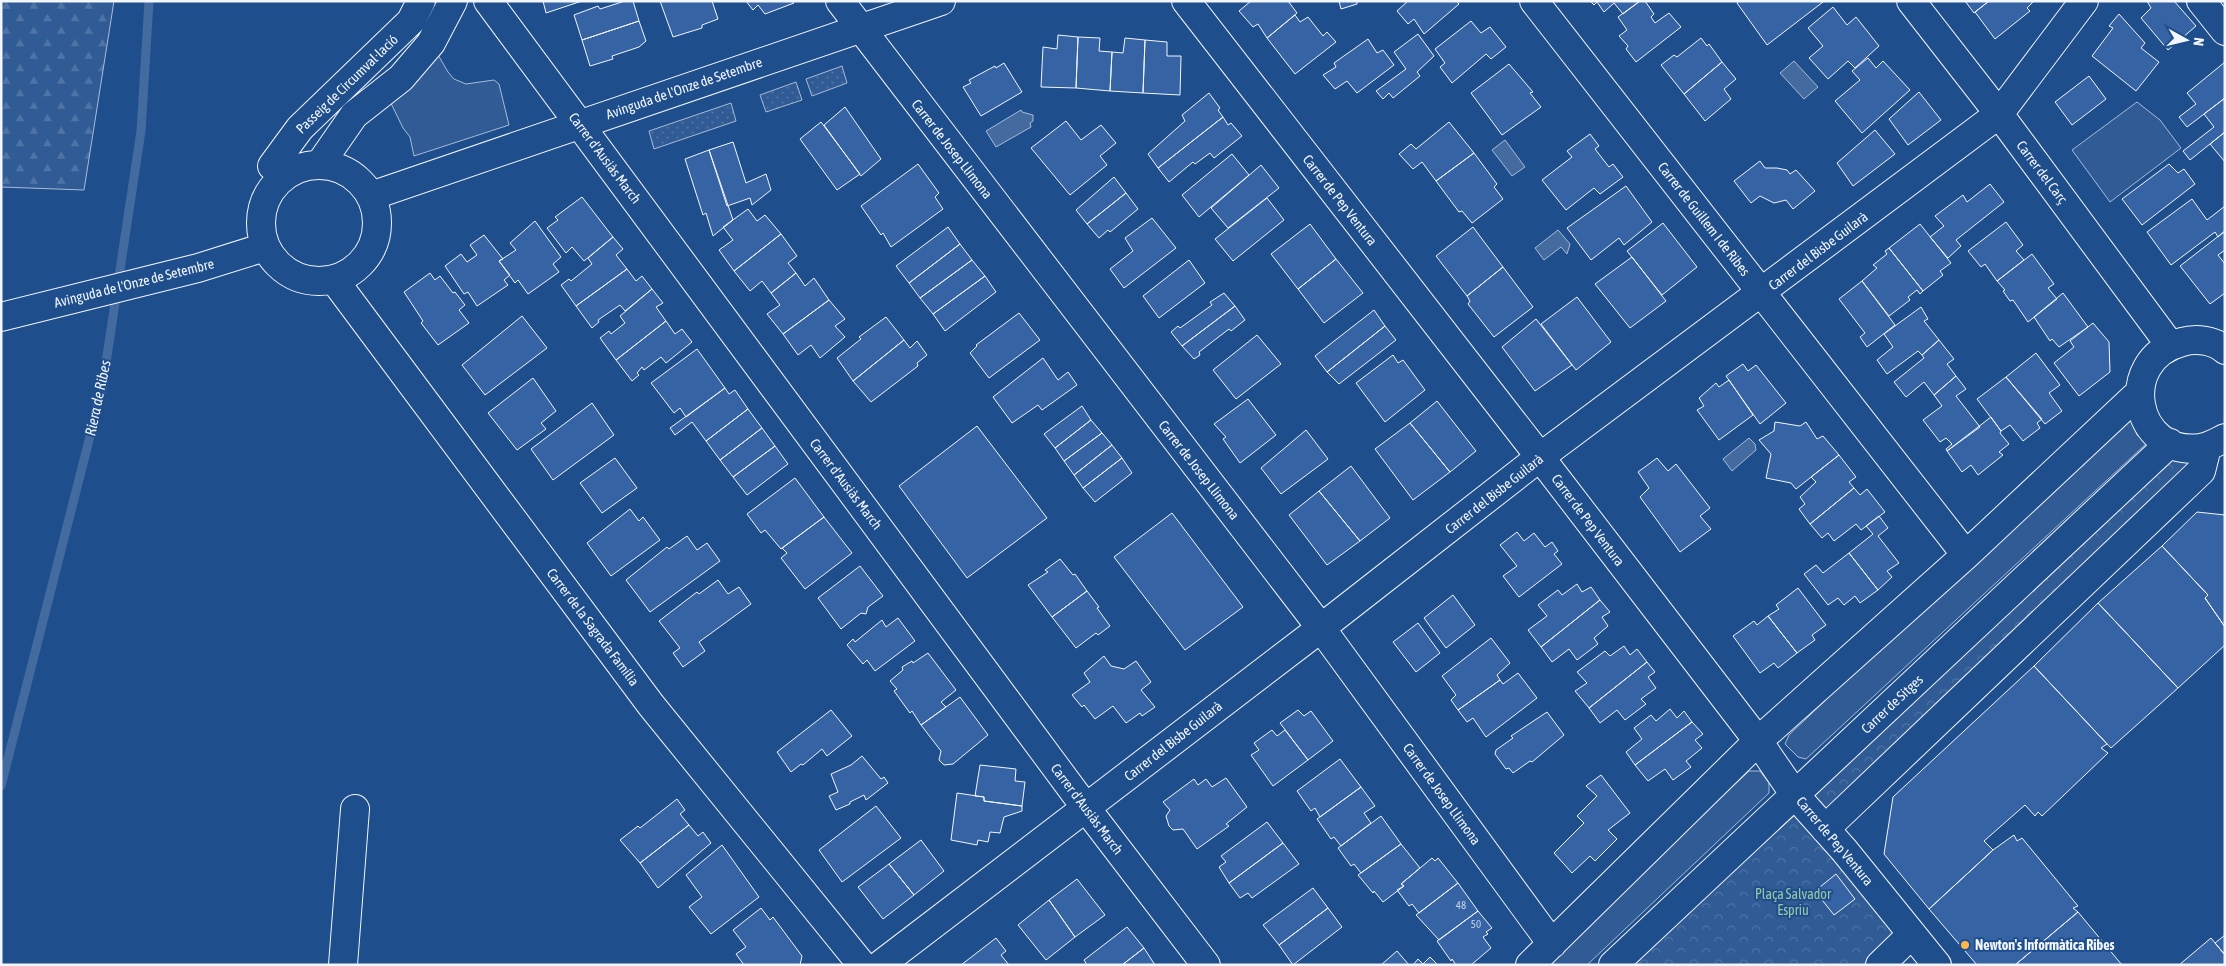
<svg xmlns="http://www.w3.org/2000/svg" width="2226" height="966" viewBox="0 0 2226 966" font-family="'Asap Condensed',sans-serif">
  <style>
    .grass { fill: url(#grass-dots); stroke: #a8bbd7 }
    .forest { fill: url(#forest-firs); stroke: #a8bbd7 }
    .park { fill: url(#park-crowns); stroke: #a8bbd7 }
    .built { fill: #305b95; stroke: #a8bbd7 }
    .water { fill: #446ba0; stroke: #a8bbd7 }
    .lines { fill: none; stroke-linecap: round; stroke-linejoin: round }
    .stream { stroke: #446ba0; stroke-width: 9 }
    .building { fill: #3563a3; stroke: #f2f6ff }
    .minor-casing { stroke: #f2f6ff; stroke-width: 30 }
    .minor { stroke: #1f4e8c; stroke-width: 28 }
    .poi-dot { fill: #ffb74d; stroke: #1f4e8c; stroke-width: 2 }
    .labels { text-anchor: middle; stroke-width: 4; stroke-linejoin: round; paint-order: stroke }
    .number-label { font-size: 11px; fill: #c3d1e8 }
    .street-label { font-size: 14px; fill: #f2f6ff; stroke: #1f4e8c }
    .park-label { font-size: 14px; fill: #97c8a6; stroke: #1f4e8c }
    .poi-label { font-size: 14px; font-weight: bold; fill: #f2f6ff; stroke: #1f4e8c; text-anchor: start }
    .water-label { font-size: 15px; font-style: italic; fill: #f2f6ff; stroke: #1f4e8c }
  </style>
  <defs>
    <pattern id="grass-dots" width="8" height="8" patternUnits="userSpaceOnUse" patternTransform="scale(1.25)"><rect width="8" height="8" fill="#305b95"/><path d="M2 2h.1M6 6h.1" fill="none" stroke="#4e73a5" stroke-width="1.8" stroke-linecap="round"/></pattern>
    <pattern id="forest-firs" width="22" height="20" patternUnits="userSpaceOnUse" patternTransform="scale(1.25)"><rect width="22" height="20" fill="#305b95"/><path d="M5 1l3.5 6h-7zM16 11l3.5 6h-7z" fill="#4e73a5"/></pattern>
    <pattern id="park-crowns" width="20" height="18" patternUnits="userSpaceOnUse" patternTransform="scale(1.25)"><rect width="20" height="18" fill="#305b95"/><path d="M2 6a3 3 0 1 1 6 0M12 15a3 3 0 1 1 6 0" fill="none" stroke="#4e73a5"/></pattern>
  </defs>
  <rect width="100%" height="100%" fill="#1f4e8c"/>
  <!-- grass -->
  <path class="grass" d="M842 66 847 83 812 96 806 79Z
    M796 82 802 100 766 112 760 95Z
    M731 103 736 121 654 149 649 131Z"/>
  <!-- forest -->
  <path class="forest" d="M1 1H114L84 190 1 187Z"/>
  <!-- park -->
  <path class="park" d="M2174 458 2199 462 1827 816 1811 799Z
    M1799 811 1901 932 1866 965H1632Z"/>
  <!-- built -->
  <path class="built" d="M431 43 448 72 454 79 466 84 494 80 499 84 509 125 414 156 410 137 403 128 385 91Z
    M2137 102 2160 120 2181 148 2110 202 2072 150Z
    M2130 416 2137 435 2148 442 1806 759 1798 757 1785 744 1789 735 1978 555Z
    M1749 771H1760L1769 783V793L1587 965H1542Z"/>
  <!-- water -->
  <path class="water" d="M1794 61 1818 87 1804 99 1780 73Z
    M1021 110 1022 112 1033 115V121L1030 123 1031 127 996 147 986 131Z
    M1505 140 1525 167 1512 176 1492 150Z
    M1558 230 1570 244 1567 254 1561 247 1544 260 1535 248Z
    M1749 438 1755 444 1756 450 1732 471 1723 459Z"/>
  <g class="lines">
    <!-- stream -->
    <path class="stream" d="M1 786 102 389 141 131 149 1"/>
  </g>
  <!-- building -->
  <path class="building" d="M543 1H582L546 13Z
    M625 1H633L639 21 582 40 574 15 598 6 600 9Z
    M660 1H712L718 19 702 25V28L673 37Z
    M746 1H792L794 3 765 14 758 5 753 10Z
    M1251 1H1288L1297 13 1267 38 1258 24 1253 27 1239 11Z
    M1339 1H1357V4L1341 9Z
    M1408 1H1457L1459 4 1424 34 1414 19 1408 24 1397 11Z
    M1590 1H1640L1623 14 1614 3 1604 12 1597 2 1594 5Z
    M1640 1H1645L1654 14 1651 17 1655 23 1669 13 1681 27 1636 62 1626 49 1628 46 1619 36 1627 30 1618 17Z
    M1739 1H1822L1823 2 1767 45 1737 3Z
    M1965 1H1989L1974 13Z
    M1989 1H2034L2027 8 2030 11 1995 39 1975 12Z
    M2174 1 2196 26 2168 50 2141 18 2151 8 2147 1Z
    M1833 7 1847 25 1856 17 1879 46 1855 68 1848 61 1828 79 1809 58 1823 46 1808 28Z
    M2119 14 2145 43 2141 48 2159 62 2136 91 2092 56 2113 28 2109 26Z
    M1295 15 1300 22 1308 17 1323 36 1327 32 1336 42 1295 74 1267 38Z
    M639 21 646 41 639 47 612 56 613 59 590 66 582 40Z
    M1471 21 1481 33 1490 27 1506 47 1491 59 1486 54 1452 83 1440 67 1445 63 1435 49Z
    M1418 34 1434 56 1417 72 1420 76 1393 98 1389 93 1383 99 1376 91 1406 69 1394 52Z
    M1058 35 1078 37 1076 88 1041 87 1043 47 1057 49Z
    M1078 37 1100 38 1099 51 1112 52 1110 91 1076 88Z
    M1125 38 1145 40 1143 93 1110 91 1112 52 1123 53Z
    M1701 38 1707 46 1709 44 1722 62 1684 94 1661 65 1674 55 1677 57Z
    M1368 39 1377 53 1383 50 1394 65 1357 93 1347 81 1335 89 1323 75 1336 67 1334 63Z
    M1145 40 1167 42V56H1181L1180 95 1143 93Z
    M1868 58 1876 68 1883 61 1910 90 1862 133 1835 101 1860 80 1852 71Z
    M1722 62 1736 79 1724 89 1731 99 1705 121 1684 94Z
    M2225 62V98L2187 127 2179 117 2196 104 2187 93Z
    M1004 63 1022 92 981 116 963 87 971 83 969 80 995 66 996 68Z
    M1509 64 1533 92 1530 93 1541 107 1502 135 1471 93Z
    M2089 76 2106 99 2072 125 2055 102Z
    M1919 92 1941 120 1908 145 1889 119Z
    M1209 93 1220 108 1218 110 1223 117 1158 168 1148 154 1185 121 1182 115Z
    M2225 98V132L2190 160 2183 151 2214 127 2204 114Z
    M845 107 881 159 861 176 824 125Z
    M1223 117 1228 125 1231 123 1242 136 1214 158 1210 153 1195 164 1193 162 1169 182 1158 168Z
    M1066 121 1081 140 1101 125 1116 143 1100 156 1107 165 1070 195 1031 148Z
    M821 122 860 174 837 190 800 139Z
    M1449 122 1474 153 1436 181 1422 162 1413 169 1399 154 1411 144 1416 149Z
    M1875 130 1895 154 1853 186 1837 163Z
    M2225 132V162L2210 144Z
    M1590 134 1599 146 1595 149 1609 167 1613 164 1623 177 1600 194 1594 188 1566 210 1542 180 1572 157 1567 151Z
    M733 142 746 183 766 174 771 190 752 205 750 198 727 206 709 150Z
    M709 150 733 220 713 236 706 213 703 215 685 159Z
    M1474 153 1497 184 1494 187 1503 199 1472 223 1462 211 1459 212 1436 181Z
    M1232 154 1249 175 1199 217 1182 195Z
    M1760 161 1765 168H1777L1787 170 1790 174 1796 170 1815 191 1793 209 1786 200 1774 203 1760 196 1751 203 1734 181Z
    M918 164 939 193 935 197 943 209 891 247 883 233 881 235 861 206Z
    M2169 164 2178 173 2184 169 2195 184 2142 225 2122 199Z
    M1261 165 1279 188 1228 228 1211 208Z
    M1114 177 1126 193 1087 224 1076 210Z
    M1990 184 2004 202 1956 240 1961 246 1948 258 1930 237 1944 226 1935 216 1963 195 1967 202Z
    M1626 186 1652 222 1624 245 1619 238 1591 260 1567 228Z
    M1126 193 1138 209 1110 232 1108 230 1099 238 1087 224Z
    M582 197 613 237 584 261 572 247 566 253 547 228 558 220 555 217Z
    M1267 198 1284 220 1233 261 1215 239Z
    M2192 199 2207 220 2225 206V231L2218 237 2215 232 2171 265 2147 232Z
    M748 209 757 221 765 215 781 234 734 271 719 250 733 240 723 227Z
    M1152 218 1176 248 1124 288 1110 269 1133 251 1125 238Z
    M535 221 561 257 553 264 559 272 528 294 518 280 515 283 499 261 516 250 510 243Z
    M2006 222 2023 245 2016 251 2024 260 1997 281 1985 264 1981 267 1968 251Z
    M1663 223 1697 267 1662 295 1627 251Z
    M1310 224 1336 259 1298 289 1271 254Z
    M1920 224 1951 263 1940 271 1943 275 1923 291 1889 248Z
    M948 227 960 244 909 283 896 266Z
    M1473 227 1503 267 1467 296 1436 256Z
    M2225 231V250L2218 255 2225 264V293L2210 304 2180 266Z
    M781 234 797 256 788 263 796 273 771 293 762 281 750 291 734 271Z
    M484 235 503 259 499 261 510 275 504 280 508 285 477 306 468 292 464 294 445 266 461 254 467 262 477 255 470 245Z
    M613 237 623 249 616 255 627 269 576 306 561 285 569 279 571 281 592 264 588 258Z
    M960 244 972 260 920 298 909 283Z
    M1889 248 1923 291 1920 294 1917 290 1908 297 1910 300 1889 316 1862 281 1877 268 1873 265 1887 254 1885 251Z
    M2032 254 2054 284 2048 288 2057 299 2028 322 2013 300 2010 301 2003 291 2005 290 1997 281Z
    M1632 257 1666 301 1630 328 1595 284Z
    M1336 259 1363 293 1324 323 1298 289Z
    M972 260 985 276 933 314 920 298Z
    M1189 260 1205 283 1159 318 1143 296Z
    M1503 267 1533 307 1494 337 1468 304 1470 301 1467 296Z
    M627 269 636 281 642 276 652 289 625 311 620 305 598 320 599 322 592 328 576 306Z
    M430 273 435 280 440 276 453 293 455 292 465 305 459 310 469 323 438 345 421 323 423 321 404 292Z
    M796 273 805 286 814 278 829 300 783 334 767 314 780 305 771 293Z
    M985 276 996 292 945 331 933 314Z
    M1862 281 1895 325 1867 347 1860 337 1865 333 1839 299Z
    M652 289 663 303 656 307 666 321 616 360 600 338 609 331 611 334 625 323 620 316Z
    M1224 293 1235 306 1182 346 1171 332 1178 326 1180 328 1212 305 1210 302Z
    M2063 293 2088 327 2059 347 2052 339 2050 341 2034 317Z
    M1577 297 1611 342 1576 370 1541 324Z
    M829 300 845 319 835 326 845 337 820 358 811 345 798 355 783 334Z
    M1235 306 1245 320 1231 331 1229 329 1199 352 1200 355 1194 359 1182 346Z
    M1921 307 1928 319 1924 321 1939 340 1922 355 1918 351 1887 374 1877 360 1893 347 1884 334Z
    M1374 310 1385 326 1327 372 1315 356Z
    M1019 313 1040 340 989 378 970 353 977 346 976 345Z
    M522 316 547 348 485 395 462 365Z
    M886 317 904 340 853 381 837 358 861 339 859 337Z
    M1536 319 1572 365 1535 391 1502 347Z
    M666 321 675 334 682 329 692 342 666 363 661 357 644 370 642 367 637 373 639 375 632 381 616 360Z
    M2093 323 2109 342 2110 372 2079 396 2054 363 2074 347 2070 341Z
    M1385 326 1396 340 1339 384 1327 372Z
    M1257 335 1281 364 1236 399 1213 370Z
    M904 340 910 348 917 341 927 355 917 363 918 366 871 402 853 381Z
    M1939 340 1954 359 1947 364 1956 376 1934 395 1924 382 1906 397 1894 382 1924 358 1922 355Z
    M697 349 725 388 686 417 680 408 674 413 651 383Z
    M2036 353 2060 385 2049 393 2062 411 2045 424 2006 377Z
    M1393 355 1398 363 1403 360 1425 390 1385 422 1356 383Z
    M1043 358 1058 380 1068 372 1077 385 1042 410 1038 405 1012 423 993 397Z
    M1743 364 1748 371 1756 365 1786 403 1760 424 1726 376Z
    M1956 376 1966 389 1956 396 1980 427 1947 451 1946 449 1952 444 1946 438 1940 442 1923 420 1942 406 1934 395Z
    M2006 377 2042 419 2037 423 2040 428 2023 441 2010 425 2001 431 1977 399Z
    M533 378 556 411 541 423 546 429 517 450 488 413Z
    M1729 380 1753 415 1719 440 1697 410 1704 406 1699 398 1716 383 1719 387Z
    M725 388 729 394 735 390 748 409 706 441 692 422 675 435 670 428Z
    M1248 399 1276 435 1240 463 1223 439 1226 437 1214 424Z
    M1437 401 1476 451 1450 472 1410 423Z
    M592 403 614 435 553 480 531 449Z
    M1082 406 1091 420 1055 448 1044 434Z
    M748 409 762 428 720 460 706 441Z
    M1991 417 2001 431 2000 433 2009 444 1999 452 2003 455 1978 475 1971 465 1962 472 1947 451Z
    M1091 420 1102 433 1064 461 1055 448Z
    M1775 422 1800 426 1806 422 1817 439 1823 436 1839 455 1796 489 1791 483 1766 478 1771 454 1759 440 1774 431Z
    M1410 423 1450 472 1413 500 1375 449Z
    M977 426 1047 518 967 578 899 486Z
    M762 428 775 446 733 477 720 460Z
    M1306 430 1328 459 1281 494 1261 468Z
    M1102 433 1112 445 1074 475 1064 461Z
    M1112 445 1122 458 1083 488 1074 475Z
    M775 446 788 464 747 495 733 477Z
    M1839 455 1856 477 1849 482 1854 488 1810 524 1799 509 1805 504 1800 497 1816 482 1811 477Z
    M615 458 637 488 602 513 580 483Z
    M1122 458 1132 473 1095 502 1083 488Z
    M1657 458 1668 471 1676 464 1710 508 1700 516 1711 529 1680 552 1640 497 1649 488 1638 472Z
    M1351 466 1390 518 1360 541 1319 491Z
    M795 478 824 517 781 549 765 530 761 533 747 514Z
    M1854 488 1860 495 1867 489 1885 512 1861 530 1856 524 1834 541 1828 533 1822 538 1810 524Z
    M1319 491 1360 541 1327 565 1289 515Z
    M630 509 639 521 643 517 660 540 611 576 587 543Z
    M2197 512 2225 515V627L2205 598 2208 595 2162 546Z
    M1172 513 1243 607 1185 650 1114 557Z
    M1879 516 1888 528 1878 536 1899 563 1887 571 1892 577 1878 590 1849 553 1873 534 1866 526Z
    M824 517 852 553 805 589 781 558 787 553 782 548Z
    M1517 532 1524 541 1534 533 1545 547 1552 542 1558 551 1554 554 1562 564 1519 597 1503 576 1517 566 1500 545Z
    M687 536 697 550 707 543 720 561 650 612 626 580 667 547 669 549Z
    M2162 546 2208 595 2205 598 2225 627V645L2178 688 2098 603Z
    M1849 553 1878 590 1860 603 1855 596 1844 605 1838 598 1828 605 1804 574 1816 565 1823 573Z
    M1060 559 1073 575 1075 574 1087 591 1052 617 1028 585 1048 572 1045 570Z
    M860 566 883 596 868 607 866 614 861 613 841 629 818 598Z
    M718 580 728 594 739 587 751 604 699 642 705 651 683 667 673 653 680 648 659 621 697 592 699 594Z
    M1577 584 1582 592 1591 587 1600 600 1541 647 1528 630 1547 616 1538 605 1558 590 1562 595Z
    M1798 588 1826 625 1812 635 1815 640 1797 653 1768 616 1779 609 1776 605Z
    M1087 591 1099 607 1097 608 1110 626 1098 635 1096 633 1076 648 1052 617Z
    M1453 595 1475 625 1446 648 1424 618Z
    M1600 600 1610 612 1602 617 1608 626 1594 638 1598 644 1577 660 1569 649 1552 662 1541 647Z
    M2098 603 2178 688 2111 748 2034 666Z
    M1768 616 1797 653 1778 668 1774 663 1760 673 1733 636 1754 621 1757 625Z
    M898 618 915 641 875 671 867 660 863 664 847 645 853 639 855 642 882 620 886 627Z
    M1418 623 1440 653 1416 672 1393 642Z
    M1491 638 1510 663 1497 675 1500 680 1458 710 1451 700 1456 695 1442 676Z
    M1624 646 1630 655 1637 649 1647 662 1589 708 1575 691 1587 683 1577 672 1605 651 1610 656Z
    M928 653 956 690 941 702 946 707 921 725 912 711 910 713 894 691 897 689 890 681 903 670 902 667 912 661 913 663Z
    M1104 656 1111 666 1124 669 1136 661 1151 682 1141 690 1155 707 1142 716 1140 713 1126 723 1113 706 1095 719 1084 705 1082 707 1072 695 1090 682 1084 673Z
    M1647 662 1655 672 1648 677 1656 688 1641 699 1646 704 1625 720 1617 710 1600 723 1589 708Z
    M2034 666 2107 744 2101 748 2108 753 2042 816 2038 812 2035 816 2025 805 1984 841 1993 850 1929 909 1884 854 1893 797Z
    M1518 673 1537 698 1486 737 1473 718 1467 722 1458 710 1500 680 1503 684Z
    M960 697 988 735 953 764 944 765 939 760 941 751 921 725Z
    M1670 709 1677 718 1684 711 1692 722 1635 765 1626 752 1642 739 1634 728 1651 715 1656 721Z
    M831 710 852 736 827 756 822 749 803 765 801 764 791 772 777 752Z
    M1298 710 1304 716 1311 711 1333 741 1308 760 1280 723Z
    M1547 712 1564 735 1532 762 1530 761 1513 773 1509 768 1506 769 1495 754 1496 750 1513 738 1511 736Z
    M1692 722 1703 734 1695 740 1702 748 1686 761 1691 767 1673 780 1665 769 1648 781 1635 765Z
    M1272 730 1277 736 1285 730 1308 760 1273 786 1251 755 1259 750 1254 743Z
    M862 756 881 779 884 777 888 783 866 800 864 795 850 802V804L836 810 829 796 838 792 831 774 851 765Z
    M1340 759 1361 787 1320 817 1315 808 1311 811 1297 791Z
    M980 765 1016 769 1015 781 1025 782 1022 806 984 801V797L975 796Z
    M1601 775 1630 813 1608 830 1617 839 1595 861 1590 856 1572 873 1554 853 1584 823 1577 816 1597 796 1586 786Z
    M1226 778 1247 807 1226 824 1229 826 1197 849 1183 829 1173 830 1169 826 1166 816 1170 810 1163 802 1194 779 1198 785 1206 779 1212 787Z
    M1361 787 1375 806 1364 813 1371 823 1341 846 1334 837 1331 839 1317 819Z
    M957 793 984 797V801L1022 806V811L1004 817 1000 833 990 832 988 842 978 840 977 845 951 840Z
    M677 799 685 810 680 814 689 825 640 863 620 840 638 826 640 828Z
    M876 806 901 838 842 882 819 850Z
    M1381 816 1401 844 1361 873 1354 864 1351 866 1338 848Z
    M1267 822 1283 843 1229 883 1219 867 1226 862 1221 856Z
    M689 825 698 836 703 832 711 843 658 888 640 863Z
    M2014 835 2017 841 2022 838 2078 906 2073 908 2078 912 2015 965H1977L1929 909 1993 850Z
    M921 840 944 871 914 895 889 864Z
    M1283 843 1299 864 1252 898 1248 893 1240 898 1229 883Z
    M1401 844 1420 868 1401 884 1404 886 1383 902 1374 891 1373 893 1358 875Z
    M722 845 759 897 711 934 689 907 702 897 686 875Z
    M1432 858 1435 861 1438 858 1458 883 1419 913 1412 904 1409 906 1397 890 1404 886 1401 884Z
    M889 864 914 895 883 919 858 887Z
    M1836 874 1855 899 1834 915 1815 891Z
    M1077 879 1105 915 1075 937 1049 900Z
    M1458 883 1478 911 1439 940 1416 915Z
    M1313 888 1328 908 1279 945 1263 925Z
    M1049 900 1075 937 1046 960 1018 925Z
    M761 908 770 920 773 917 802 956 800 965H744L736 954 746 947 733 930Z
    M1328 908 1342 927 1293 965 1279 945Z
    M1478 911 1492 928 1486 932 1488 934 1483 937 1491 948 1471 965H1456L1452 959 1451 961 1437 941Z
    M2078 912 2122 965H2015Z
    M1127 927 1144 948 1122 965H1087L1084 960Z
    M2225 935V955L2215 943Z
    M996 938 1006 951 1001 955 1009 965H961Z
    M2211 938 2225 955V965H2179Z
    M1144 948 1155 965H1122Z
    M1397 951 1409 965H1381Z
    M1430 957 1438 965H1413L1418 959 1423 964Z"/>
  <g class="lines">
    <!-- minor casing -->
    <g class="minor-casing">
      <path id="minor" d="M488 1 1086 808 1206 965
        M840 1 1321 628 1552 944
        M1186 1 1540 457 1758 741 1795 795 1844 850 1937 965
        M1534 1 1966 555
        M1911 1 1999 114 2170 345
        M2201 1 2225 31
        M320 164 354 115 401 78 431 43 453 1
        M261 223a58 58 0 1 1 116 0a58 58 0 1 1-116 0Z
        M272 166 300 128 411 21 421 1
        M371 196 941 1
        M335 281 651 705 862 965
        M1 317 198 268 265 247
        M2225 350C2214 340 2196 338 2182 342 2115 360 2134 457 2200 448 2209 447 2217 442 2225 438
        M1825 829 2201 471 2207 447
        M343 965 355 809
        M880 965 1321 628 1540 457 1999 114 2084 1
        M1530 965 1758 741 1966 555 2139 393
        M1613 965 2170 443
        M1880 965 1912 934"/>
    </g>
    <!-- minor -->
    <use href="#minor" class="minor"/>
  </g>
  <!-- markers -->
  <circle class="poi-dot" cx="1965" cy="945" r="5"/>
  <g class="labels">
    <!-- number labels -->
    <g class="number-label">
      <text x="1461" y="909">48</text>
      <text x="1476" y="928">50</text>
    </g>
    <!-- street labels -->
    <g class="street-label">
      <text transform="translate(347 84) rotate(-44)" y="5">Passeig de Circumval·lació</text>
      <text transform="translate(684 88) rotate(-19)" y="5">Avinguda de l'Onze de Setembre</text>
      <text transform="translate(952 149) rotate(52)" y="5">Carrer de Josep Llimona</text>
      <text transform="translate(605 158) rotate(53)" y="5">Carrer d'Ausiàs March</text>
      <text transform="translate(2042 172) rotate(53)" y="5">Carrer del Carç</text>
      <text transform="translate(1340 200) rotate(52)" y="5">Carrer de Pep Ventura</text>
      <text transform="translate(1704 219) rotate(52)" y="5">Carrer de Guillem I de Ribes</text>
      <text transform="translate(1818 251) rotate(-37)" y="5">Carrer del Bisbe Guilarà</text>
      <text transform="translate(134 283) rotate(-14)" y="5">Avinguda de l'Onze de Setembre</text>
      <text transform="translate(1199 470) rotate(52)" y="5">Carrer de Josep Llimona</text>
      <text transform="translate(846 484) rotate(53)" y="5">Carrer d'Ausiàs March</text>
      <text transform="translate(1494 494) rotate(-38)" y="5">Carrer del Bisbe Guilarà</text>
      <text transform="translate(1588 520) rotate(53)" y="5">Carrer de Pep Ventura</text>
      <text transform="translate(593 627) rotate(53)" y="5">Carrer de la Sagrada Família</text>
      <text transform="translate(1892 704) rotate(-43)" y="5">Carrer de Sitges</text>
      <text transform="translate(1173 741) rotate(-38)" y="5">Carrer del Bisbe Guilarà</text>
      <text transform="translate(1442 794) rotate(54)" y="5">Carrer de Josep Llimona</text>
      <text transform="translate(1087 809) rotate(53)" y="5">Carrer d'Ausiàs March</text>
      <text transform="translate(1835 841) rotate(50)" y="5">Carrer de Pep Ventura</text>
    </g>
    <!-- park labels -->
    <g class="park-label">
      <text x="1793" y="899">Plaça Salvador<tspan x="1793" dy="16">Espriu</tspan></text>
    </g>
    <!-- poi labels -->
    <g class="poi-label">
      <text x="1975" y="950">Newton's Informàtica Ribes</text>
    </g>
    <!-- water labels -->
    <g class="water-label">
      <text transform="translate(98 398) rotate(-78)" y="5">Riera de Ribes</text>
    </g>
  </g>
  <!-- border -->
  <rect width="2226" height="966" fill="none" stroke="#f2f6ff" stroke-width="5"/>
  <!-- north arrow -->
  <g transform="translate(2186 40) rotate(98)" stroke="#1f4e8c" stroke-width="4" paint-order="stroke">
  <path d="M0-4L9 19L0 12L-9 19Z" fill="#f2f6ff"/>
  <text y="-8" font-size="14" font-weight="bold" text-anchor="middle" fill="#f2f6ff">N</text>
  </g>
</svg>
